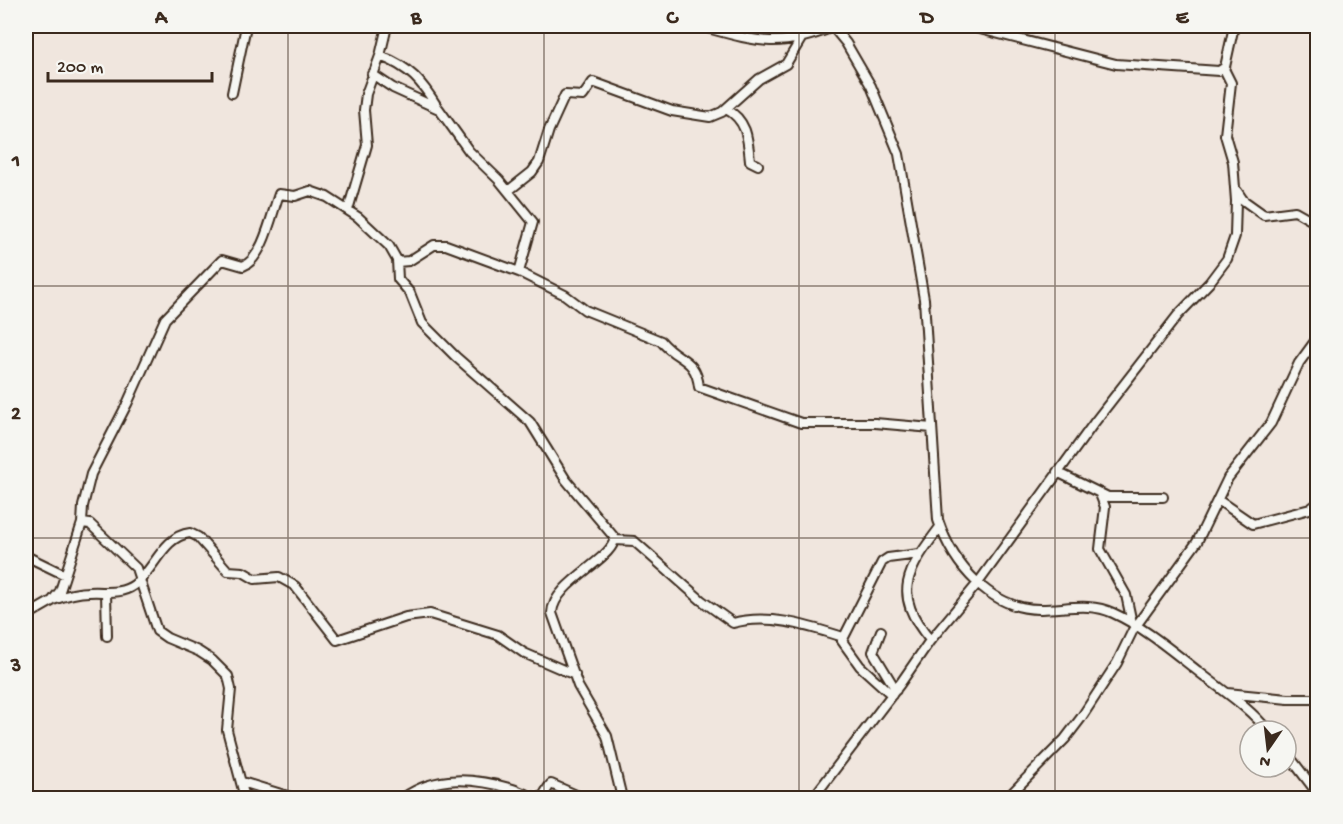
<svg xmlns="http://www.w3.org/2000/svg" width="1343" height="824" viewBox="0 0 1343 824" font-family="'Gochi Hand',sans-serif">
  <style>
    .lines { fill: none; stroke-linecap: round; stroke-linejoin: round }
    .minor-casing { stroke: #3b2a1e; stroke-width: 12 }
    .minor { stroke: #f6f6f2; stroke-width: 8 }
    .grid { fill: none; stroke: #3b2a1e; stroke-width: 1.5; stroke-opacity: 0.55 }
    .neatline { fill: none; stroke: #3b2a1e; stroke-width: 2 }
    .grid-label { font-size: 20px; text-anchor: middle; font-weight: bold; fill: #3b2a1e }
  </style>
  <rect width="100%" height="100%" fill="#f0e6de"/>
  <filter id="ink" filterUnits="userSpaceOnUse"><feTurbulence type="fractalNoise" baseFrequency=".0167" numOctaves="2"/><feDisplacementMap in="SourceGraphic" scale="12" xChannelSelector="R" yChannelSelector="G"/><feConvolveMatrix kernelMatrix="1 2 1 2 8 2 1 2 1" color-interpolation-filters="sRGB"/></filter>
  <g filter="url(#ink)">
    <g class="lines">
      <!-- minor casing -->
      <g class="minor-casing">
        <path id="minor" d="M700 26C755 41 778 50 833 27
          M832 26 846 43 871 86 899 154 924 299 938 520C953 565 991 610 1041 609 1066 609 1090 602 1113 613 1144 627 1172 651 1199 672 1223 691 1249 707 1268 731
          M968 26 1116 64 1219 71 1225 67 1234 26
          M380 56C410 67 422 82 438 108
          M372 74 393 88 439 109 469 151 499 180 533 222 519 272
          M232 93 246 26
          M726 109C747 120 748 139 750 161L758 165
          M508 191 532 172 539 162 549 130 565 95 583 96 593 82 672 111 710 117 722 112 759 79 786 64 801 39
          M1237 191 1243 200 1264 215 1295 211 1318 224
          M348 210 367 145 364 110 366 94 380 56 387 26
          M397 262 409 261 434 245H446L519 272 565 295 585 310 661 341C677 361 696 357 699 387L801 423H875L932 428
          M1057 472 1108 497H1163
          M1100 494 1105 507 1100 549 1126 595 1132 623
          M1218 500 1253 524 1310 509 1318 503
          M82 523 90 524 136 568 157 631 167 638 198 651 212 660 228 676 231 689 227 730 245 798
          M615 540 634 541 701 600 733 623C769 613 808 626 843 637
          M26 556 65 575
          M106 592 107 636
          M53 600C64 596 77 592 89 592 105 591 120 595 134 585 154 571 163 536 190 533L198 537 228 571 243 572 255 579 279 577 295 586 337 640 406 617 430 614 498 635 524 653 575 675
          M26 616 52 601 60 591 82 523 83 506 91 474 127 404 165 319 222 260 243 266C263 259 272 213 279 194L295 196 310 191 327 197 358 217 389 246 397 260 398 279 410 293 422 323 456 357 530 422 566 480 614 537C618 557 553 582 552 613L578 686 607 736 622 798
          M881 631 873 652 896 690
          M930 640C891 593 907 571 940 527
          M1227 693 1288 699H1318
          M892 695 860 666 842 641 882 562 888 558 919 554
          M1286 752 1318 794
          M242 782 294 798
          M403 798C436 774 475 778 513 789 520 791 533 799 540 797 545 796 547 787 551 784L583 798
          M813 798 900 684 929 642 978 583 1094 423 1178 315 1209 283 1227 259 1235 236 1236 201 1233 162 1225 135 1231 83 1224 69
          M1007 798 1065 739 1081 718 1117 663 1133 630 1197 542 1228 478 1271 423 1299 363 1318 337"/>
      </g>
      <!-- minor -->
      <use href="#minor" class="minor"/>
    </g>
  </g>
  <!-- grid -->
  <path class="grid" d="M288 26V798M544 26V798M799 26V798M1055 26V798M26 286H1318M26 538H1318"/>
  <!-- margin -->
  <rect width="1343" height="824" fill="none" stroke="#f6f6f2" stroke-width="66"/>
  <!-- north arrow -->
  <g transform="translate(1268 749) rotate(194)"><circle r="28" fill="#f6f6f2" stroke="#aba49d" stroke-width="1.5"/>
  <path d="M0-4.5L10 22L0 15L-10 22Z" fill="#3b2a1e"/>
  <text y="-9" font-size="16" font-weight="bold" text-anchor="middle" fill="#3b2a1e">N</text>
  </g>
  <!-- scale -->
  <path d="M48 72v9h164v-9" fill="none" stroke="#3b2a1e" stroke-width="3"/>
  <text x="57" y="72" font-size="18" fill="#3b2a1e" stroke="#f6f6f2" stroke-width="4.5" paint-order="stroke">200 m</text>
  <rect x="33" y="33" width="1277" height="758" class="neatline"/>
  <g class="grid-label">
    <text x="161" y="23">A</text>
    <text x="416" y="23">B</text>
    <text x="672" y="23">C</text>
    <text x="927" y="23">D</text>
    <text x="1182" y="23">E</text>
    <text x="16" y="166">1</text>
    <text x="16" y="419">2</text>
    <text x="16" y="671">3</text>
  </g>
</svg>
